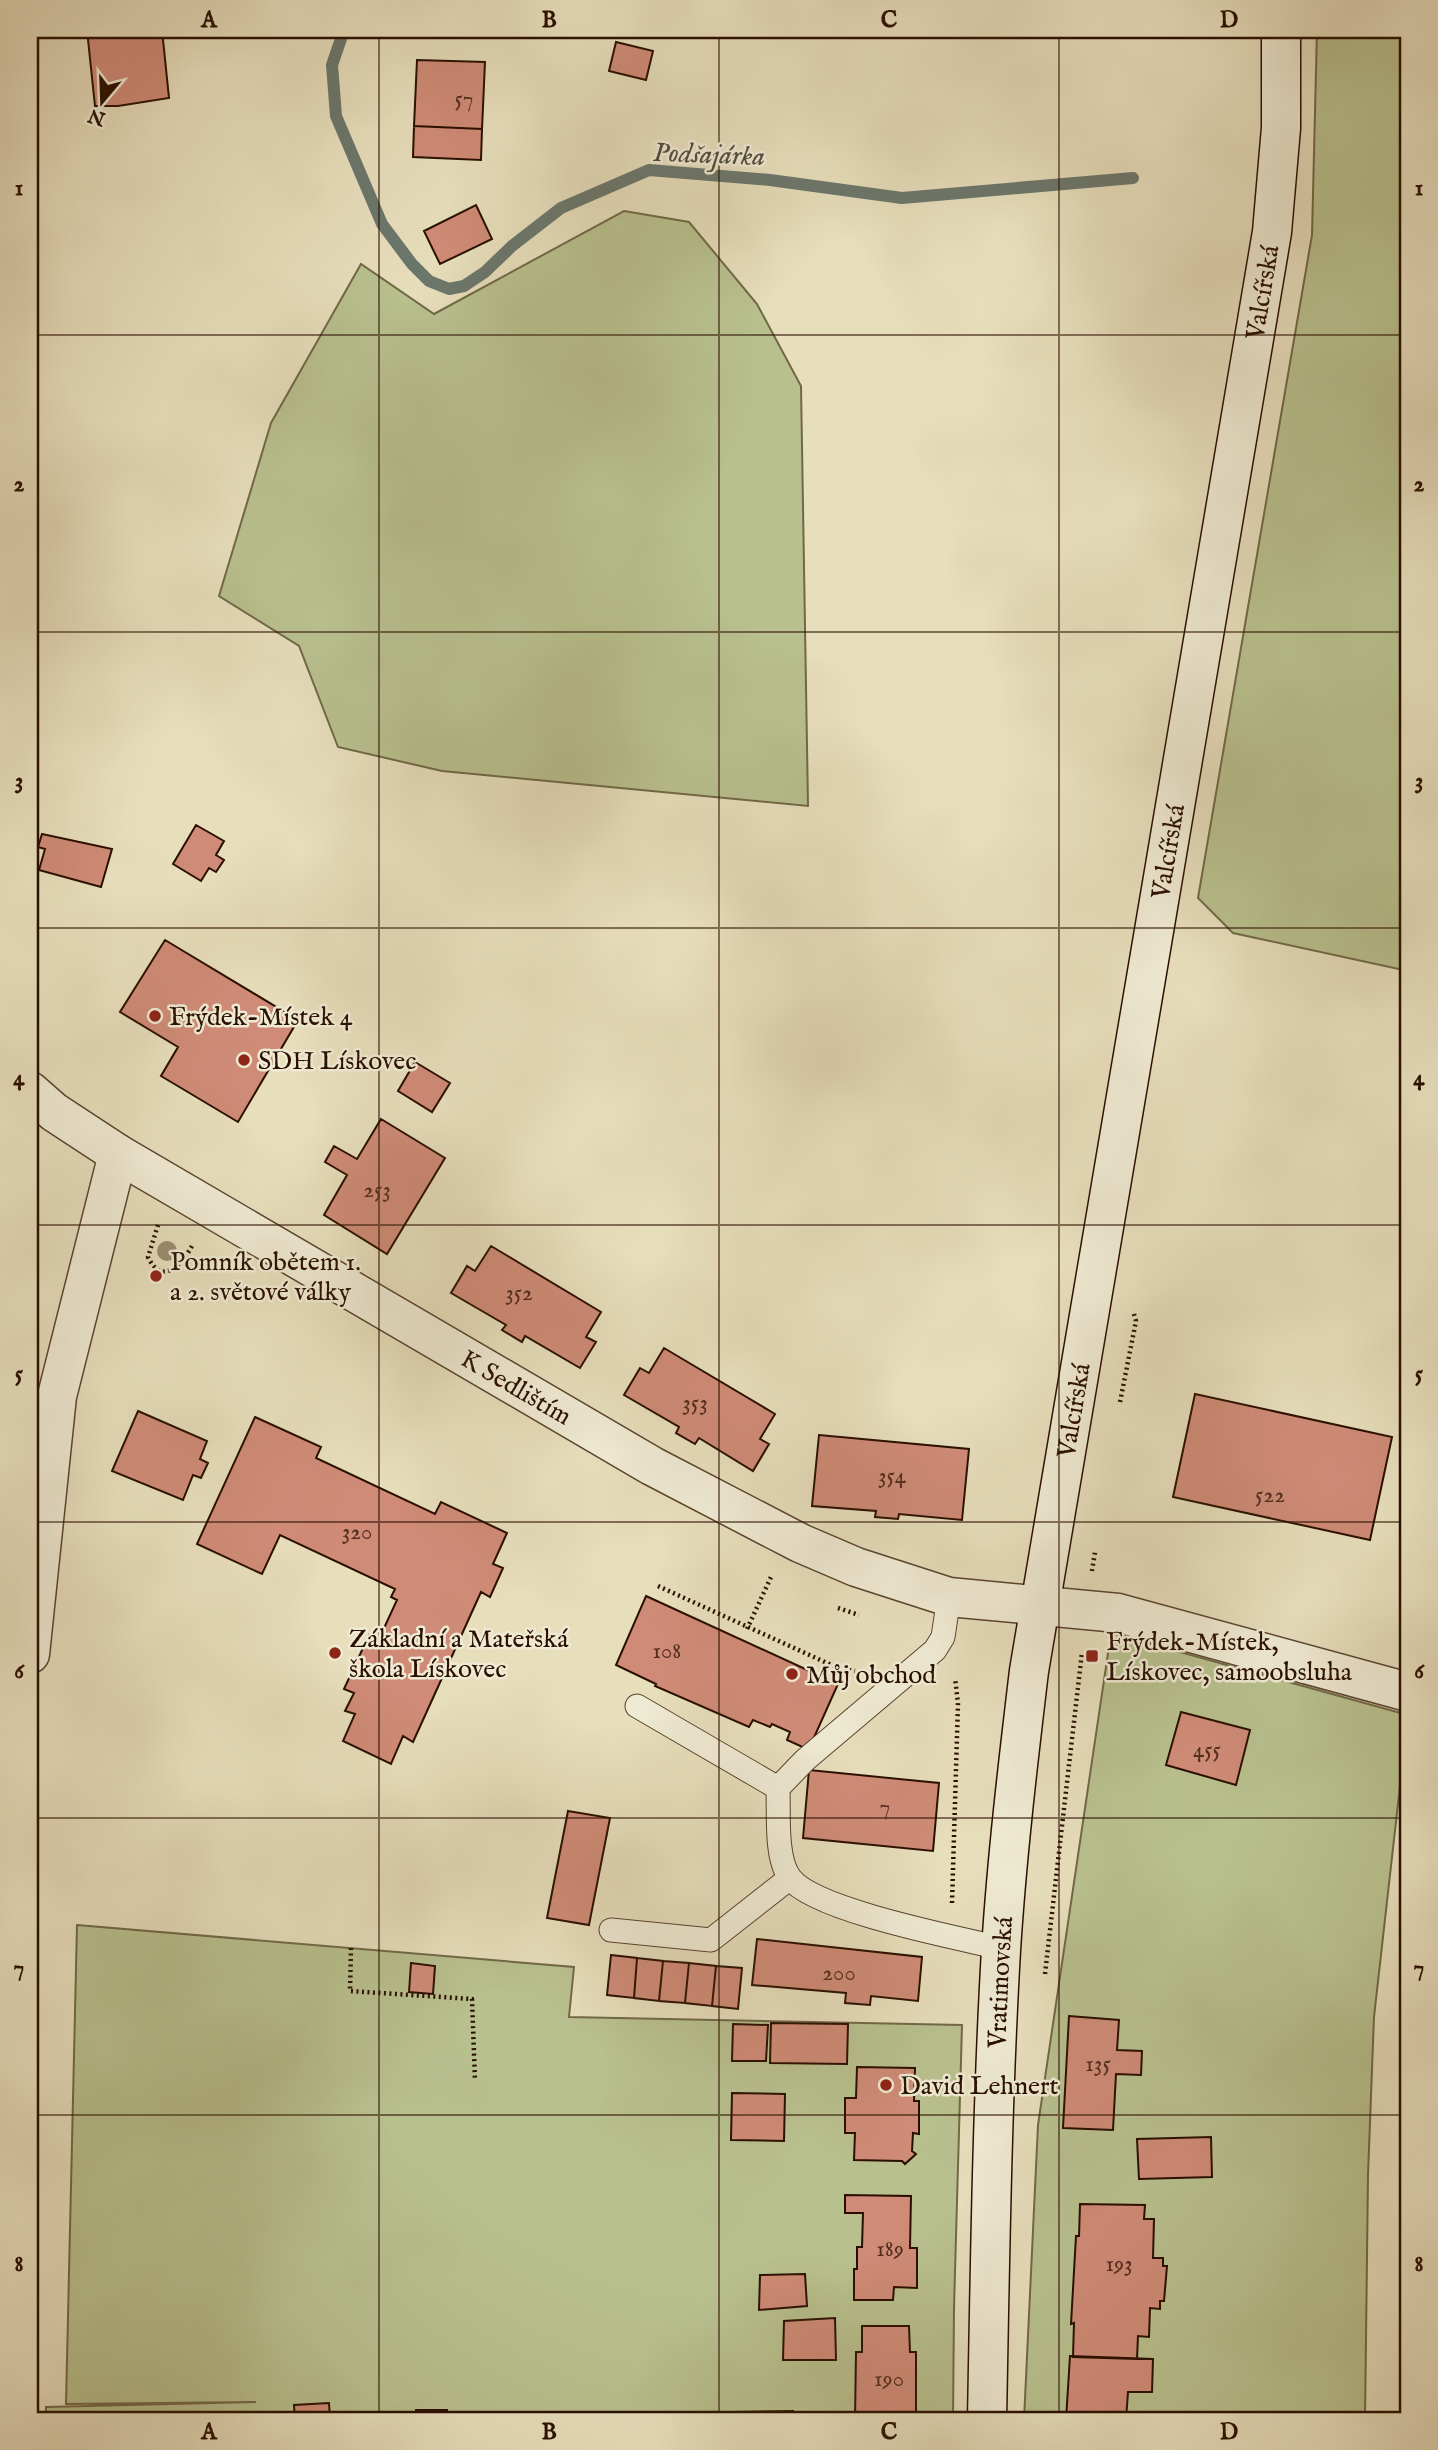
<svg xmlns="http://www.w3.org/2000/svg" width="1438" height="2450" viewBox="0 0 1438 2450" font-family="'IM FELL English',serif">
  <style>
    .green { fill: #b8c08e; stroke: #716847; stroke-width: 2 }
    .lines { fill: none; stroke-linecap: round; stroke-linejoin: round }
    .stream { stroke: #6b776c; stroke-width: 12 }
    .building { fill: #cf8b77; stroke: #2a0f00; stroke-width: 2 }
    .lane-casing { stroke: #59432f; stroke-width: 25 }
    .street-casing { stroke: #59432f; stroke-width: 41 }
    .secondary-casing { stroke: #2a0f00; stroke-width: 41 }
    .path { stroke: #2a0f00; stroke-width: 4.5; stroke-dasharray: 2 3.5; stroke-linecap: butt }
    .lane { stroke: #efead3; stroke-width: 23 }
    .street { stroke: #efead3; stroke-width: 38 }
    .secondary { stroke: #efead3; stroke-width: 38 }
    .tree { fill: #9b8e70 }
    .grid { fill: none; stroke: #2a0f00; stroke-width: 2; stroke-opacity: 0.55 }
    .poi-dot { fill: #8f2418; stroke: #efead3; stroke-width: 2.5 }
    .labels { text-anchor: middle; stroke-width: 5; stroke-linejoin: round; paint-order: stroke }
    .number-label { font-size: 23px; fill: #532e1e }
    .street-label { font-size: 26px; fill: #2a0f00; stroke: #efead3 }
    .poi-label { font-size: 26px; fill: #2a0f00; stroke: #efead3; text-anchor: start }
    .water-label { font-size: 28px; font-style: italic; fill: #504c3f; stroke: #efead3 }
    .neatline { fill: none; stroke: #2a0f00; stroke-width: 2.5 }
    .grid-label { font-size: 23px; text-anchor: middle; font-weight: bold; fill: #2a0f00 }
  </style>
  <rect width="100%" height="100%" fill="#e7debc"/>
  <filter id="stains"><feTurbulence type="fractalNoise" baseFrequency=".00286" numOctaves="4"/><feColorMatrix values="0 0 0 0 .2 0 0 0 0 .09 0 0 0 0 .02 0 0 0 .5 -.17"/></filter>
  <radialGradient id="worn" r=".72"><stop offset=".6" stop-color="#630" stop-opacity="0"/><stop offset="1" stop-color="#630" stop-opacity=".3"/></radialGradient>
  <!-- green -->
  <path class="green" d="M1317 30H1408V971L1233 933 1198 898 1312 235Z
    M624 211 689 222 757 304 801 386 808 806 442 771 338 747 299 646 219 596 271 423 361 264 434 314Z
    M1111 1633 1408 1715 1374 2017 1368 2175 1365 2420H1024L1038 2125Z
    M77 1925 574 1967 569 2017 962 2025 954 2308 953 2420H46V2407L256 2402 66 2404Z"/>
  <g class="lines">
    <!-- stream -->
    <path class="stream" d="M344 30 332 65 336 116 382 224 412 264 429 281 449 289 464 286 485 272 512 246 561 208 649 170 770 180 902 198 1133 178"/>
  </g>
  <!-- building -->
  <path class="building" d="M87 30H162L169 98 118 106H95Z
    M1021 30H1060L1022 38Z
    M616 42 653 51 646 80 609 71Z
    M417 60 485 62 482 129 414 126Z
    M414 126 482 129 481 160 413 157Z
    M476 205 492 239 440 264 424 231Z
    M196 825 224 841 216 855 224 860 216 872 209 868 201 881 173 864Z
    M42 834 112 849 101 887 39 870 45 849 38 847Z
    M165 940 298 1020 238 1122 161 1076 178 1047 120 1012Z
    M415 1062 450 1083 432 1112 398 1091Z
    M381 1119 445 1158 387 1254 324 1215 347 1175 325 1162 334 1146 357 1159Z
    M491 1246 601 1312 586 1337 596 1342 580 1368 525 1336 522 1342 502 1330 506 1325 451 1293 467 1266 475 1271Z
    M664 1348 775 1414 760 1439 769 1444 753 1471 699 1438 695 1444 676 1433 679 1427 624 1395 640 1368 649 1373Z
    M1195 1394 1392 1437 1370 1540 1173 1497Z
    M138 1411 207 1441 200 1459 208 1463 201 1478 193 1475 183 1500 112 1471Z
    M255 1417 321 1447 316 1458 435 1514 441 1502 507 1533 493 1564 503 1568 490 1597 481 1592 413 1742 403 1736 391 1764 343 1741 355 1714 345 1711 354 1693 344 1689 369 1635 379 1639 397 1600 391 1597 395 1589 280 1535 262 1574 197 1544Z
    M819 1435 969 1449 962 1520 899 1514 898 1519 875 1517 876 1511 812 1506Z
    M646 1596 838 1684 812 1742 807 1749 787 1740 790 1732 772 1724 770 1727 753 1720 749 1727 655 1686 656 1684 616 1665Z
    M1181 1712 1250 1730 1236 1785 1166 1765Z
    M809 1770 939 1783 933 1851 803 1838Z
    M568 1811 610 1818 589 1925 547 1918Z
    M757 1939 922 1957 918 2001 871 1996 870 2005 845 2003 846 1993 752 1985Z
    M611 1955 637 1958 634 1998 607 1995Z
    M637 1958 663 1961 659 2001 634 1998Z
    M663 1961 689 1963 685 2003 659 2001Z
    M411 1963 435 1966 433 1994 409 1992Z
    M689 1963 716 1966 712 2006 685 2003Z
    M716 1966 742 1968 738 2009 712 2006Z
    M1069 2016 1119 2020 1117 2050 1142 2051 1141 2075 1116 2074 1113 2130 1063 2128Z
    M771 2023 848 2024 847 2064 770 2063Z
    M733 2024 768 2025 766 2061H732Z
    M857 2067 915 2068 914 2101H919V2134L913 2133 912 2151 916 2154 905 2164 902 2161 854 2160 855 2133H845V2098H856Z
    M732 2093 785 2094 784 2141 731 2140Z
    M1211 2137 1212 2177 1139 2179 1137 2139Z
    M845 2195 911 2196 910 2248H917V2288L894 2287 893 2300H854V2269H857V2247H862L863 2213H845Z
    M1080 2204 1145 2205 1144 2219H1154L1153 2258H1163V2266H1167L1164 2301H1160V2309L1150 2308 1149 2337 1138 2336 1137 2359 1073 2357 1074 2323 1071 2324 1076 2236H1079Z
    M805 2274 807 2306 759 2310 760 2275Z
    M835 2318 836 2360H783L784 2321Z
    M862 2326H909L910 2352H916V2420H855L856 2352H862Z
    M1070 2356 1153 2359 1152 2392H1128L1126 2420H1066Z
    M329 2403 330 2420H295L294 2405Z
    M416 2410H447V2420H416Z
    M793 2411V2420H735L734 2412Z"/>
  <g class="lines">
    <!-- lane casing -->
    <g class="lane-casing">
      <path id="lane" d="M949 1597 943 1637 935 1650 805 1760 778 1788C779 1813 775 1858 790 1878 813 1910 958 1938 1001 1948
        M637 1706 778 1788
        M611 1930 711 1940 790 1878"/>
    </g>
    <!-- street casing -->
    <g class="street-casing">
      <g id="street">
        <path id="s1" d="M30 1091 54 1112 118 1154 652 1466 800 1543 856 1567 949 1597 1118 1613 1408 1692"/>
        <path d="M30 1654 57 1396 118 1154"/>
      </g>
    </g>
    <!-- secondary casing -->
    <g class="secondary-casing">
      <g id="secondary">
        <path id="s2" d="M987 2420C990 2263 992 2106 1001 1950 1007 1856 1018 1763 1029 1671L1272 232 1281 128V30"/>
      </g>
    </g>
    <!-- path -->
    <path class="path" d="M158 1225 148 1257C162 1287 182 1264 192 1246
      M1120 1402 1136 1321 1134 1314
      M1092 1571 1095 1552
      M658 1586 838 1668 855 1671
      M838 1608 859 1615
      M747 1629 771 1577
      M952 1903 958 1703 955 1678
      M351 1948 350 1991 472 1999 475 2081
      M1045 1974 1082 1652"/>
    <!-- lane -->
    <use href="#lane" class="lane"/>
    <!-- street -->
    <use href="#street" class="street"/>
    <!-- secondary -->
    <use href="#secondary" class="secondary"/>
  </g>
  <!-- trees -->
  <circle class="tree" cx="167" cy="1251" r="10"/>
  <!-- grid -->
  <path class="grid" d="M379 30V2420M719 30V2420M1059 30V2420M30 335H1408M30 632H1408M30 928H1408M30 1225H1408M30 1522H1408M30 1818H1408M30 2115H1408"/>
  <!-- markers -->
  <g class="poi-dot">
    <circle cx="155" cy="1016" r="7"/>
    <circle cx="244" cy="1060" r="7"/>
    <circle cx="156" cy="1276" r="7"/>
    <circle cx="335" cy="1653" r="7"/>
    <rect x="1085" y="1649" width="14" height="14" rx="3.5"/>
    <circle cx="792" cy="1674" r="7"/>
    <circle cx="886" cy="2085" r="7"/>
  </g>
  <g class="labels">
    <!-- number labels -->
    <g class="number-label">
      <text x="464" y="106">57</text>
      <text x="377" y="1197">253</text>
      <text x="519" y="1300">352</text>
      <text x="695" y="1410">353</text>
      <text x="892" y="1483">354</text>
      <text x="1270" y="1502">522</text>
      <text x="357" y="1539">320</text>
      <text x="667" y="1658">108</text>
      <text x="1207" y="1757">455</text>
      <text x="885" y="1814">7</text>
      <text x="839" y="1980">200</text>
      <text x="1098" y="2071">135</text>
      <text x="890" y="2256">189</text>
      <text x="1119" y="2271">193</text>
      <text x="889" y="2386">190</text>
    </g>
    <!-- street labels -->
    <g class="street-label">
      <text dy="9" stroke="none"><textPath href="#s2" startOffset="2149">Valcířská</textPath></text>
      <text dy="9" stroke="none"><textPath href="#s2" startOffset="1582">Valcířská</textPath></text>
      <text dy="9" stroke="none"><textPath href="#s1" startOffset="570">K Sedlištím</textPath></text>
      <text dy="9" stroke="none"><textPath href="#s2" startOffset="1015">Valcířská</textPath></text>
      <text dy="9" stroke="none"><textPath href="#s2" startOffset="438">Vratimovská</textPath></text>
    </g>
    <!-- poi labels -->
    <g class="poi-label">
      <text x="169" y="1025">Frýdek-Místek 4</text>
      <text x="258" y="1069">SDH Lískovec</text>
      <text x="170" y="1270">Pomník obětem 1.<tspan x="170" dy="30">a 2. světové války</tspan></text>
      <text x="349" y="1647">Základní a Mateřská<tspan x="349" dy="30">škola Lískovec</tspan></text>
      <text x="1106" y="1650">Frýdek-Místek,<tspan x="1106" dy="30">Lískovec, samoobsluha</tspan></text>
      <text x="806" y="1683">Můj obchod</text>
      <text x="900" y="2094">David Lehnert</text>
    </g>
    <!-- water labels -->
    <g class="water-label">
      <text transform="translate(709 153) rotate(2)" y="10">Podšajárka</text>
    </g>
  </g>
  <!-- margin -->
  <rect width="1438" height="2450" fill="none" stroke="#e7debc" stroke-width="77"/>
  <!-- north arrow -->
  <g transform="translate(102 102) rotate(199)" stroke="#efead3" stroke-width="5" paint-order="stroke">
  <path d="M0-5L12 26L0 18L-12 26Z" fill="#2a0f00"/>
  <text y="-10" font-size="19" font-weight="bold" text-anchor="middle" fill="#2a0f00">N</text>
  </g>
  <rect x="38" y="38" width="1362" height="2374" class="neatline"/>
  <g class="grid-label">
    <text x="209" y="27">A</text>
    <text x="549" y="27">B</text>
    <text x="889" y="27">C</text>
    <text x="1229" y="27">D</text>
    <text x="19" y="195">1</text>
    <text x="1419" y="195">1</text>
    <text x="19" y="491">2</text>
    <text x="1419" y="491">2</text>
    <text x="19" y="788">3</text>
    <text x="1419" y="788">3</text>
    <text x="19" y="1085">4</text>
    <text x="1419" y="1085">4</text>
    <text x="19" y="1381">5</text>
    <text x="1419" y="1381">5</text>
    <text x="19" y="1678">6</text>
    <text x="1419" y="1678">6</text>
    <text x="19" y="1975">7</text>
    <text x="1419" y="1975">7</text>
    <text x="19" y="2271">8</text>
    <text x="1419" y="2271">8</text>
    <text x="209" y="2439">A</text>
    <text x="549" y="2439">B</text>
    <text x="889" y="2439">C</text>
    <text x="1229" y="2439">D</text>
  </g>
  <rect width="100%" height="100%" filter="url(#stains)"/>
  <rect width="100%" height="100%" fill="url(#worn)"/>
</svg>
